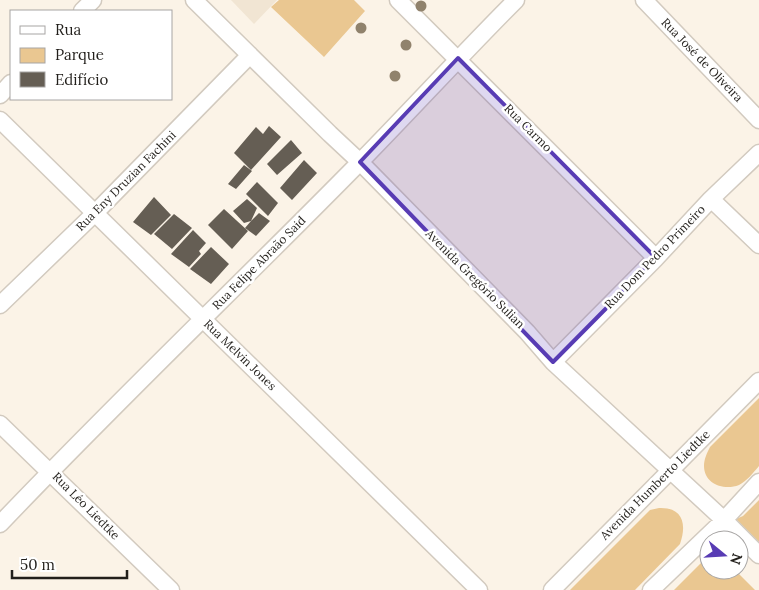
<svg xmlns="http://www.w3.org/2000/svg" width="759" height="590" viewBox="0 0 759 590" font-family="Lora,serif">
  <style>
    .built { fill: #f1e5d3 }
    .green { fill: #eac791 }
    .building { fill: #655e54 }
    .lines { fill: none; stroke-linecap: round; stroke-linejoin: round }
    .minor-casing { stroke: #d2cabf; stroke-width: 19 }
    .minor { stroke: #fff; stroke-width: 16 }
    .tree { fill: #90826c }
    .marked { fill: #583cb4; fill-opacity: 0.2; stroke: #583cb4; stroke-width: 4; stroke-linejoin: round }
    .labels { text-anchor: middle; stroke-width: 5; stroke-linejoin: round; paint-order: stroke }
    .street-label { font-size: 12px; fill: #221f1b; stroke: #fff }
  </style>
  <rect width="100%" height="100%" fill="#fbf3e7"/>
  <!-- built -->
  <path class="built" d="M231 0H277L254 24Z"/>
  <!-- green -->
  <path class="green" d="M279 0H354L365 11 324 57 271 7Z
    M759 398V466C753 473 747 481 739 485 724 491 704 484 704 466 704 459 707 453 710 447Z
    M759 500V542L736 519 743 516Z
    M659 508C683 507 687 524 680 544L635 590H570L650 510Z
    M709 555V570H735L755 590H674Z"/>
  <!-- building -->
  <path class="building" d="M269 126 281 137 251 170 234 153 256 127 263 134Z
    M291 140 302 153 277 175 267 164Z
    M304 160 317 173 292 200 280 188Z
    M244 165 252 171 236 189 228 184Z
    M257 182 278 203 268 216 246 194Z
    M154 197 171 215 151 235 133 222Z
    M247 199 257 208 251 221 259 213 270 221 256 236 245 228 251 221 244 223 233 211Z
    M224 209 248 231 232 249 208 225Z
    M174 214 192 228 172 249 154 234Z
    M193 230 206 243 199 251 201 254 189 267 171 254Z
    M211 247 229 264 211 284 190 269Z"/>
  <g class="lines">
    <!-- minor casing -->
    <g class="minor-casing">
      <path id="minor" d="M194 0 330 134 360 162 527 332 553 362 724 520 759 555
        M398 0 656 258
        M644 0 759 120
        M82 11 93 0
        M0 95 11 83
        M0 120 479 590
        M711 199 759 245
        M0 305 95 213 250 55
        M553 362 656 258 711 199 759 153
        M0 424 171 590
        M0 524C117 401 240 284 359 163 412 109 463 53 516 0
        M552 590 759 381
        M651 590 724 520 759 482"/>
    </g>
    <!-- minor -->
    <use href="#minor" class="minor"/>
  </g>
  <!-- trees -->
  <g class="tree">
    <circle cx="421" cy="6" r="5.5"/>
    <circle cx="361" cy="28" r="5.5"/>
    <circle cx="406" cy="45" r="5.5"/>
    <circle cx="395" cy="76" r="5.5"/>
  </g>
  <!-- marked area -->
  <path class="marked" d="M458 58 656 258 553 362 360 162Z"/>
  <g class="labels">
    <!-- street labels -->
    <g class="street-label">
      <text transform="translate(702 60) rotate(46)" y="4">Rua José de Oliveira</text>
      <text transform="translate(528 128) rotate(45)" y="4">Rua Carmo</text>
      <text transform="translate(126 181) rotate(-45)" y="4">Rua Eny Druzian Fachini</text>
      <text transform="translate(655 257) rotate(-46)" y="4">Rua Dom Pedro Primeiro</text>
      <text transform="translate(259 263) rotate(-45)" y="4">Rua Felipe Abraão Said</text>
      <text transform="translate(475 279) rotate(45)" y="4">Avenida Gregório Sulian</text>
      <text transform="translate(240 355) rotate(44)" y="4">Rua Melvin Jones</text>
      <text transform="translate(655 485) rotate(-45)" y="4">Avenida Humberto Liedtke</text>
      <text transform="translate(86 506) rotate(45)" y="4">Rua Léo Liedtke</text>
    </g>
  </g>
  <!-- legend -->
  <rect x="10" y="10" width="162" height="90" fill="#ffffff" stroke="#a7a5a4"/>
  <rect x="20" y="26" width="25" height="8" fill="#ffffff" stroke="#a7a5a4"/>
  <text x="55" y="35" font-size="15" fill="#221f1b">Rua</text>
  <rect x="20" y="48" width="25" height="15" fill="#eac791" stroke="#a7a5a4"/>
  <text x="55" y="60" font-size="15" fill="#221f1b">Parque</text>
  <rect x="20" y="72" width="25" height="15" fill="#655e54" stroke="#a7a5a4"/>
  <text x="55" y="85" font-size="15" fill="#221f1b">Edifício</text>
  <!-- north arrow -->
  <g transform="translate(724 555) rotate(108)"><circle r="24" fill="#ffffff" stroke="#a7a5a4"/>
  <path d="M0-4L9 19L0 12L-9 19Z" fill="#583cb4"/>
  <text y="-8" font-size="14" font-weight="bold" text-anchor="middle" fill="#221f1b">N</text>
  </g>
  <!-- scale -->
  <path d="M12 570v8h115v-8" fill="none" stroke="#221f1b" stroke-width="2.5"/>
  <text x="20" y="570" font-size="15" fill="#221f1b" stroke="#ffffff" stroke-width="4" paint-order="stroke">50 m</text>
</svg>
